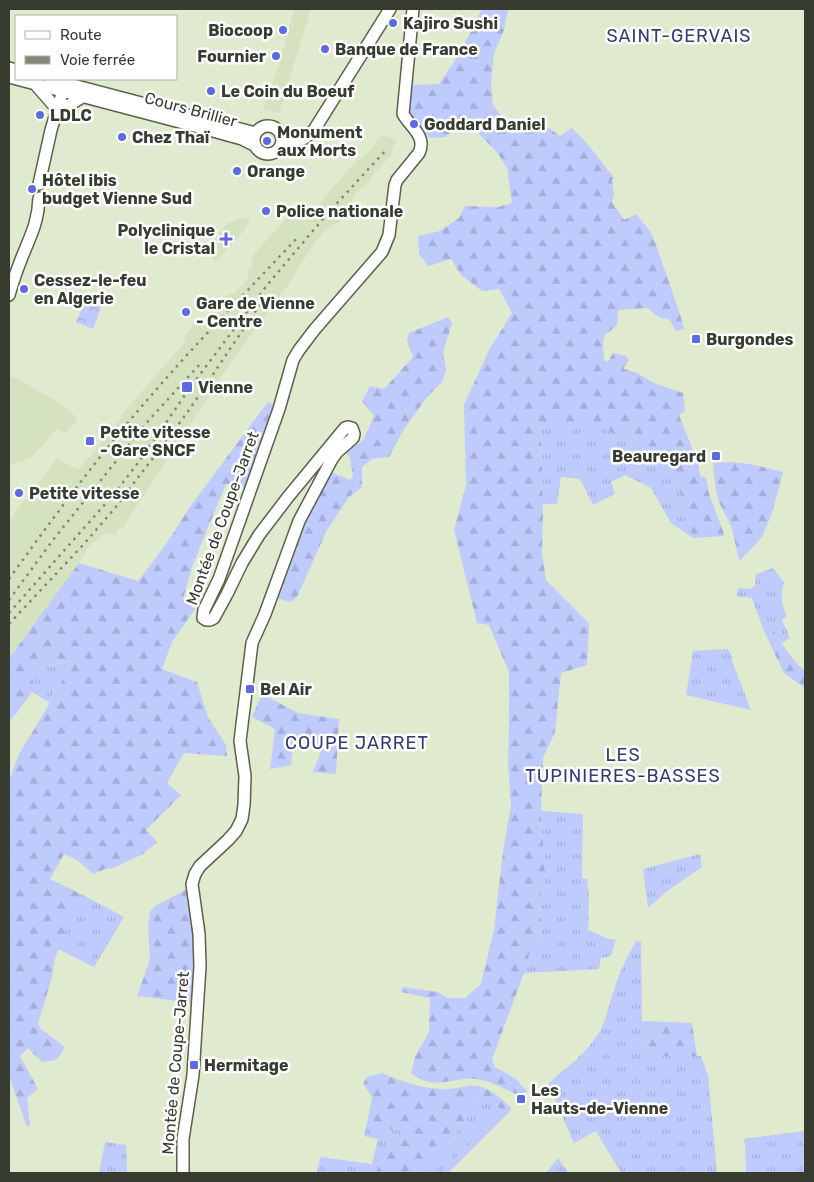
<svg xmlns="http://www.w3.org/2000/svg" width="814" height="1182" viewBox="0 0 814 1182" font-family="Rubik,sans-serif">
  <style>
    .built { fill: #d5e2c0 }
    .grass { fill: url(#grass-tufts) }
    .forest { fill: url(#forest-firs) }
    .park { fill: url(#park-crowns) }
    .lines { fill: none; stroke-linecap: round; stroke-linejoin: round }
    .secondary-casing { stroke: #59624a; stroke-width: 14 }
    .secondary { stroke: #fff; stroke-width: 11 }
    .rail { stroke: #828977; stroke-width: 2.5; stroke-dasharray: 2.5 5; stroke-linecap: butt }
    .poi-dot { fill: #5f6ae2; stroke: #fff; stroke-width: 2 }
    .labels { text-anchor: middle; stroke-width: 5; stroke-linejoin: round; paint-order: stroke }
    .poi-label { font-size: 16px; font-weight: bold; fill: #373b30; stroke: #fff; text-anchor: start }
    .street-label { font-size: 16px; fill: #373b30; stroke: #fff }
    .neighbourhood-label { font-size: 18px; letter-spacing: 1px; fill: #333a75; stroke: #fff }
  </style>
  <defs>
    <pattern id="grass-tufts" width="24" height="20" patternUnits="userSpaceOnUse" patternTransform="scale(1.25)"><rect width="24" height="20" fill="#bfcafd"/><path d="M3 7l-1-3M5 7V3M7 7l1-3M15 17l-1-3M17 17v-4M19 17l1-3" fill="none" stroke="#a5aed9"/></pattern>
    <pattern id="forest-firs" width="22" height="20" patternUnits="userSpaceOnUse" patternTransform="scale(1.25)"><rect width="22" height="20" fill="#bfcafd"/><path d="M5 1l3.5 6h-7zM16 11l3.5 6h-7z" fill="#a5aed9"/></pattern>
    <pattern id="park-crowns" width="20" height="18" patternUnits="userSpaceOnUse" patternTransform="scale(1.25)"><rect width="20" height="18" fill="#bfcafd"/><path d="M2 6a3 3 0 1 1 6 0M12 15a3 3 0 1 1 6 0" fill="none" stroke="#a5aed9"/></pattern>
  </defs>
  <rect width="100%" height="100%" fill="#e0eacf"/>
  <!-- built -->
  <path class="built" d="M292 9H311L279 113 263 109 279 65 294 10Z
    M386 136 394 139 397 142 392 148 393 153 372 176 368 184 358 190 352 201 350 217 331 226 323 233 314 244 288 285 234 358 122 529 119 528 115 535 106 533 89 546 79 563 10 657 29 661 9 688V521L57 458 78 470 122 418 120 416 186 341 183 337 198 320 202 323 229 294 234 293 250 277 246 273 254 264 250 259 292 211 304 221 348 170 372 148 378 137Z
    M245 217 250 221 242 233 216 261 210 256 209 251 211 245 228 222 230 223 237 220 244 219Z
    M9 376 18 379 56 401 78 418 76 422 65 434 58 428 31 458 9 465Z"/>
  <!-- grass -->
  <path class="grass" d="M586 420 649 450 678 485 693 538 671 523 651 488 625 475 611 482 615 494 593 505 580 479 561 477 557 504H543L541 430Z
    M773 568 784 583C780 595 781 605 787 616L782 620 790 638 782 643 773 630 764 631 752 598 737 596 738 588 750 589 755 586 756 574Z
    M728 649 732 657V661L751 710 686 695 693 651Z
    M69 660 74 665 54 692 50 703 32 692V675L36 661H46L55 665Z
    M541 811 583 814 582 878 587 879 589 898 588 930 609 939 616 940 611 955 608 957 601 958 599 969 524 973 530 950 539 942 542 924 538 906 545 874Z
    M700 854 702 867 667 891 648 908 643 869Z
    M81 894 124 917 94 967 58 949Z
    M636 941 641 942 642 1021 643 1051 648 1056H701L708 1075 717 1173H621L596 1131 574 1143 549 1086V1083C567 1067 588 1052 600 1031 607 1018 609 1004 614 990 619 973 627 957 636 941Z
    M489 1097 495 1101 501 1112 491 1124 445 1168 443 1172V1173H420L444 1152 454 1139 459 1125 464 1121 473 1100 482 1098Z
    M367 1124 388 1130 399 1129 403 1135 379 1165 376 1173H317L320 1157 372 1164 378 1139 364 1136Z
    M805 1131V1173H746L745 1143 743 1139Z
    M105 1142 126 1145 127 1173H99Z
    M558 1158 569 1173H546Z"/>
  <!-- forest -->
  <path class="forest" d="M482 9H508L504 30 494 53 491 82 493 105 505 120 514 124 527 126 542 123 560 136 572 128 589 146 614 178 612 180 614 194 612 202 624 220 636 214 650 231 655 242 680 314 684 329 676 331 669 319 660 318 647 308 618 310 617 325 605 335 603 341 604 360 608 362 613 353 626 356 629 360 624 367V369L637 373 654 383 683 393 685 411 679 415 698 463 700 476 706 478 709 494 723 531 724 536 693 538 678 485 649 450 586 421 541 430 543 504 542 554 546 580 589 623 587 665 561 673 555 732 543 758 541 811 545 874 538 906 542 924 539 942 530 951 524 973 492 1059 495 1067 516 1079 527 1091 522 1097C507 1090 492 1081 475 1079 459 1077 441 1086 425 1081 421 1080 416 1076 411 1074L415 1057 429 1032 430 998 401 992 402 987 438 992 448 998H465L481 984 494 930 503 851 511 805 508 762 509 727V672L489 625 477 623 454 530 466 485 464 405 489 350 512 313 499 289 482 291 461 275 451 259 428 266 419 253 418 236 440 231 459 218 465 206 498 207 512 203 507 168 497 152 475 130 454 129 446 137 429 138 424 130 415 123 409 114 408 85 439 84 461 51Z
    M448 317 452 323 443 353 446 370 442 382 427 397 404 429 389 457 372 459 362 467V487L349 497 327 530 297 597 290 602 277 598 296 542 307 517 331 472 350 480 353 476 350 458 344 450C349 446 355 446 360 443 366 439 370 423 374 416L362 401 370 386 384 389 413 357 407 341 409 333Z
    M268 402 275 406 246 488 226 484 193 564 183 599 195 609 172 642 162 669 197 682 208 717 226 745 227 756 184 753 167 783 181 795 146 830 157 842 143 854 113 868 105 869 93 874 77 860 64 854 50 879 81 894 55 958 52 977 38 1024 41 1029 65 1047 56 1060 42 1062 28 1048 20 1056 38 1089 27 1098 30 1125 27 1127 9 1076V781L19 754 50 703 54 692 74 665 69 660 54 665 46 661H36L32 675V692L16 714 9 721 10 657 79 563 138 581 164 547 192 504Z
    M729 462C748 463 765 467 783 472L772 513 762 537 740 561 738 556 732 528 719 502 716 490 713 463Z
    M773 630C781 641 793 663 805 670V688L784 673 764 631Z
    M262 694 298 713 339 719 336 774 313 772 323 747 294 734 291 765 270 769 275 729 252 717Z
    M187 889 196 948 193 1003 137 996 150 960 148 927 150 912 155 906Z
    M642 1021 692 1023 697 1056H648L643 1051Z
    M382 1073C400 1081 420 1088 441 1089 451 1090 459 1087 468 1086 485 1083 500 1097 511 1108L510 1111 448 1173 443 1172 445 1168 491 1124 501 1112C494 1097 490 1096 473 1100L464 1122 459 1125C451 1150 439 1157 420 1173H376L379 1165 403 1135 398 1129 388 1130 367 1124 372 1097 363 1084 367 1077Z"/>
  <!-- park -->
  <path class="park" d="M80 291 104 300 93 329 76 322 84 304 76 300Z"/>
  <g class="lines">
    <!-- secondary casing -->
    <g class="secondary-casing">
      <path id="secondary" d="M9 68 16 70
        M9 77 191 125 242 139 254 145
        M50 79 255 133
        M35 84 57 109
        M57 109 69 105 84 96
        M254 140a14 14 0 1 1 28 0a14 14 0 1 1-28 0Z
        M280 147 305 138 314 130 390 9
        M39 184 51 130 65 84
        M9 295C12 285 15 275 19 265 28 240 38 226 39 198
        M183 1173V1139L193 1075 200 966 199 934 192 884 195 874 200 866 228 840 236 831 242 819 244 805 245 776 240 741 252 643 265 614 299 521 332 459 337 452 353 438 354 434 352 428 348 427 345 428 288 497 259 535 242 563 227 594 214 618 210 620H206L203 618 204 610 219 579 279 409 293 360 299 350 315 329 382 252 389 235 395 185 397 180 419 153C427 136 410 127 403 114L413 9"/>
    </g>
    <!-- secondary -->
    <use href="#secondary" class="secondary"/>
    <!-- rail -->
    <path class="rail" d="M9 579C55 515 103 450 155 391 201 338 251 287 299 236
      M9 600 53 540 149 420 200 364
      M9 613 115 493 146 452 189 389 268 284 328 213 387 149
      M9 624 83 545 115 508 187 413 261 303"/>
  </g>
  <!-- markers -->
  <g class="poi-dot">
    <circle cx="393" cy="23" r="5"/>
    <circle cx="283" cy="30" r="5"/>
    <circle cx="325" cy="49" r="5"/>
    <circle cx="276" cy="56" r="5"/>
    <circle cx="211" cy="91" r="5"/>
    <circle cx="40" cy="115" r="5"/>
    <circle cx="414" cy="124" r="5"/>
    <circle cx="122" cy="137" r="5"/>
    <circle cx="267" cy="141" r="5"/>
    <circle cx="237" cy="171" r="5"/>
    <circle cx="32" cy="189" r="5"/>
    <circle cx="266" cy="211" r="5"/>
    <path d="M223.5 231.5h5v5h5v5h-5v5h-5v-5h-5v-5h5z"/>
    <circle cx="24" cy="289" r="5"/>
    <circle cx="186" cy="312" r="5"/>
    <rect x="691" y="334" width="10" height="10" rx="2.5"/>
    <rect x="181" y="381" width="12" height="12" rx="2.5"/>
    <rect x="85" y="436" width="10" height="10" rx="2.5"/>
    <rect x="711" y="451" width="10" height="10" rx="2.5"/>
    <circle cx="19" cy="493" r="5"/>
    <rect x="245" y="684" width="10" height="10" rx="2.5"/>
    <rect x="189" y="1060" width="10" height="10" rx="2.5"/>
    <rect x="516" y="1094" width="10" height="10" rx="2.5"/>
  </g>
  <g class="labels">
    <!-- poi labels -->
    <g class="poi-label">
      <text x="403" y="29">Kajiro Sushi</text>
      <text x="273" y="36" text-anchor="end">Biocoop</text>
      <text x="335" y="55">Banque de France</text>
      <text x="266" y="62" text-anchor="end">Fournier</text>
      <text x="221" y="97">Le Coin du Boeuf</text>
      <text x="50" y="121">LDLC</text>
      <text x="424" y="130">Goddard Daniel</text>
      <text x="277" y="138">Monument<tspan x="277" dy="18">aux Morts</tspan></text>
      <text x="132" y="143">Chez Thaï</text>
      <text x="247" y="177">Orange</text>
      <text x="42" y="186">Hôtel ibis<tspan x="42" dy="18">budget Vienne Sud</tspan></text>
      <text x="276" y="217">Police nationale</text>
      <text x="215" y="236" text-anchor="end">Polyclinique<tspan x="215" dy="18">le Cristal</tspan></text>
      <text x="34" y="286">Cessez-le-feu<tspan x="34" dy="18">en Algerie</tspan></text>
      <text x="196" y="309">Gare de Vienne<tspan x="196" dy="18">- Centre</tspan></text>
      <text x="706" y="345">Burgondes</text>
      <text x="198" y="393">Vienne</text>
      <text x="100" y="438">Petite vitesse<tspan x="100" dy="18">- Gare SNCF</tspan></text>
      <text x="706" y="462" text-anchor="end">Beauregard</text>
      <text x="29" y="499">Petite vitesse</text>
      <text x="260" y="695">Bel Air</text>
      <text x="204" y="1071">Hermitage</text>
      <text x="531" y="1096">Les<tspan x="531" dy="18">Hauts-de-Vienne</tspan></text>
    </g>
    <!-- street labels -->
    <g class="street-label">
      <text transform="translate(191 109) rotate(15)" y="6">Cours Brillier</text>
      <text transform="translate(222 518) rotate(-70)" y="6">Montée de Coupe-Jarret</text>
      <text transform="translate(175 1063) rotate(-85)" y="6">Montée de Coupe-Jarret</text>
    </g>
    <!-- neighbourhood labels -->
    <g class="neighbourhood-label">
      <text x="679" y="42">SAINT-GERVAIS</text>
      <text x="357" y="749">COUPE JARRET</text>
      <text x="623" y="761">LES<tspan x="623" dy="21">TUPINIERES-BASSES</tspan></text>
    </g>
  </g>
  <!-- border -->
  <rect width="814" height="1182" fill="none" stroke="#373b30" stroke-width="20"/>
  <!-- legend -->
  <rect x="15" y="15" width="162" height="65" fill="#ffffff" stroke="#afb1ac"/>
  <rect x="25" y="31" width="25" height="8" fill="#ffffff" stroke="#afb1ac"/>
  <text x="60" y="40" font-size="15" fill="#373b30">Route</text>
  <rect x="25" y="56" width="25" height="8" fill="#828977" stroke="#afb1ac"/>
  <text x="60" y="65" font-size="15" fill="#373b30">Voie ferrée</text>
</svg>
